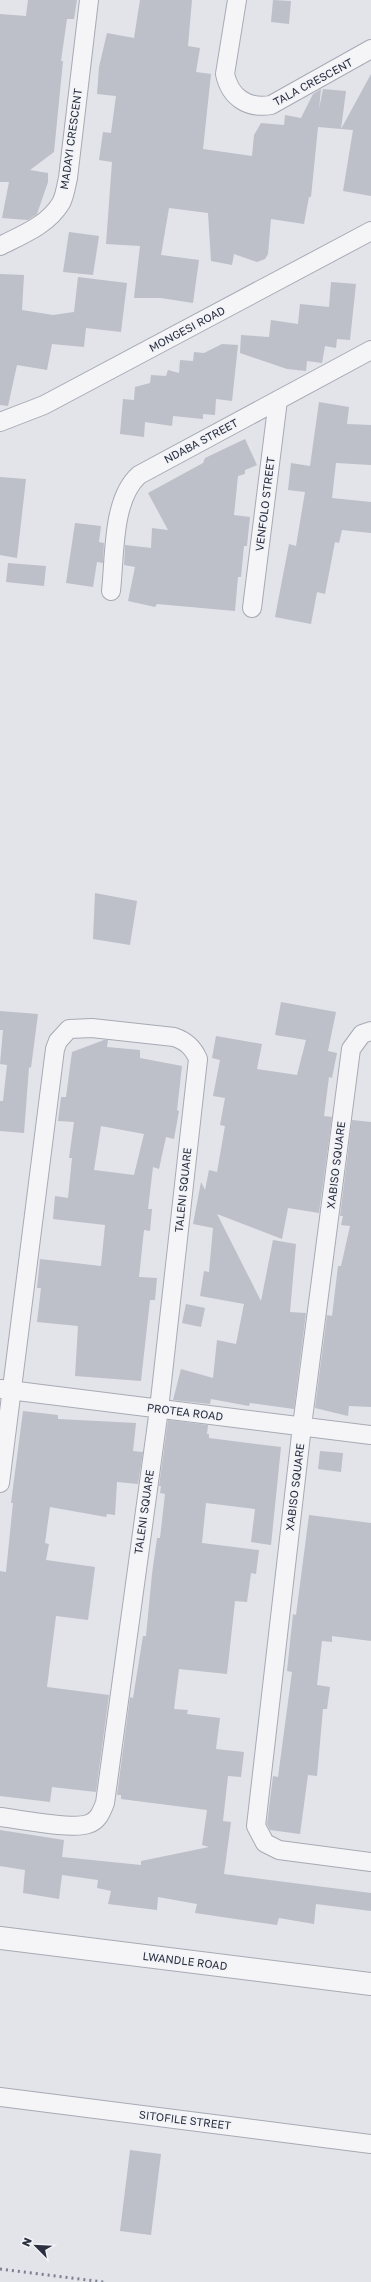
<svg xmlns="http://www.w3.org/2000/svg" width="371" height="2282" viewBox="0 0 371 2282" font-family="'Golos Text',sans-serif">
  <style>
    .building { fill: #bdbfc9; fill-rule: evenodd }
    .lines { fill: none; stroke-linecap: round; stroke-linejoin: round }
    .minor-casing { stroke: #a7aab4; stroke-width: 20 }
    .tertiary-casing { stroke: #a7aab4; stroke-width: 24 }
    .minor { stroke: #f5f5f8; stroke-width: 18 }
    .tertiary { stroke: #f5f5f8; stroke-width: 22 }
    .rail { stroke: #7c8192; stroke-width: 3; stroke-dasharray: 2 4; stroke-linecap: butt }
    .labels { text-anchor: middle; stroke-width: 3.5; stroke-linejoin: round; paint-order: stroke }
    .street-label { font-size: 11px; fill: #2b3041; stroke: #f2f3f7 }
  </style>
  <rect width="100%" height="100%" fill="#e2e4ea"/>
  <!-- building -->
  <path class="building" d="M28 0H77L74 19H67L61 61H63L54 152 30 170 48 173V182L37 214 28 220 2 218 9 182H0V14L26 16Z
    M140 0H192L188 46 200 48 196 72 211 74 203 149 252 156 254 135 261 123 284 125 285 115 301 118 313 94 321 89 319 109 323 89 346 91 341 129 318 127 311 197H309L304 224 271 219 268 254 265 259 257 262 234 254 232 265 211 261 208 213 169 208 161 255 199 260 193 303 161 298H134L140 246 106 244 112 162 99 160 103 132 111 133 116 96 97 94 99 67 107 33 134 38Z
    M273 0 291 1 289 24 271 22Z
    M371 74V196L343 191 353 130 341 129Z
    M69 232 99 236 93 275 63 272Z
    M0 274 24 275 22 310 53 315 74 312 78 277 127 283 121 332 86 328 84 347 52 344 47 370 17 365 8 406 0 405Z
    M331 282 356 284 350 340 337 339 336 348 325 346 322 363 307 361 306 371 287 369 240 353 241 335 269 337 271 320 298 324 300 304 329 307Z
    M222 344 238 345 232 401 216 399 215 415 203 414V419L173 416 172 426 145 422 144 437 120 434 123 399 134 400 135 387 150 383 151 375 166 376 168 370 179 373 180 360 193 361 194 352 204 353Z
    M319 402 349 407 347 424 371 425V465L336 463 332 498 371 502V533L342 530 339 543 335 542 325 594 317 592 311 624 275 617 289 544 296 546 305 492 288 490 291 463 310 466Z
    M245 439 257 465 245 470V474L238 476 234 515 250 517 247 546H244L241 577H238L235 611 157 604 155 607 128 601 135 567 124 565 125 545 151 548 152 528 168 530 148 493 203 463 205 458Z
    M0 477 26 479 17 558 0 555Z
    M75 523 101 526 99 542 104 543 103 563 97 562 93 587 66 583Z
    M8 563 46 566 44 586 6 582Z
    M95 893 137 901 130 945 93 939Z
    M281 1002 336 1012 328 1051 337 1053 332 1078 329 1077 324 1116 332 1117 319 1213 288 1208 282 1239 217 1214 261 1301 273 1240 296 1244 290 1312 306 1313 294 1409 250 1403 249 1406 211 1399 210 1404 173 1400 181 1369 213 1378 217 1340 236 1344 244 1304 200 1296 204 1271 209 1272 213 1228 193 1224 201 1182 205 1190 209 1170 217 1172 225 1126 220 1125 225 1098 213 1096 220 1060 212 1058 216 1036 262 1044 257 1069 297 1075 306 1040 275 1035Z
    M0 1011 38 1014 31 1068 29 1067 24 1133 0 1131V1101H3L7 1065 0 1064 3 1030H0Z
    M104 1040H108L107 1047 140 1050V1058L182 1066 177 1110 179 1111 174 1139 166 1137 159 1169 153 1167 148 1209H152L150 1231 144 1230 139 1277 157 1278 155 1300H150L141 1381 75 1376 78 1326 37 1322 41 1288H37L40 1259 101 1266 105 1225 53 1219 55 1196 68 1198 72 1158H69L74 1122 58 1121 61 1097H66L72 1052ZM101 1126 144 1134 134 1175 94 1170Z
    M352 1120 371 1122V1407L349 1406 348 1416 315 1408 327 1315 332 1316 338 1266H341L350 1226 341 1225 343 1216H340Z
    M186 1304 205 1308 201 1327 182 1323Z
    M23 1411 58 1415V1419L136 1423 133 1451 143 1452 138 1484 117 1482 115 1515 107 1514 106 1517 50 1507 45 1543 49 1544 46 1560 95 1567 88 1620 56 1616 47 1687 109 1695 96 1792 52 1787 50 1802 0 1796V1571L6 1572 13 1503H11Z
    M168 1420 208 1425 207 1434H209V1438L281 1447 271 1545 251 1542 255 1509 206 1503 202 1543 259 1550 256 1574 251 1573 247 1602 235 1601 227 1674 179 1669 174 1709 188 1710 187 1714 220 1718 216 1749 244 1752 241 1777 228 1776 223 1821 231 1822 224 1874 371 1893V1911L316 1904 314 1924 279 1918 277 1925 195 1913 197 1904 158 1897 157 1910 108 1904 111 1891 97 1888 98 1880 62 1875 59 1899 23 1893 25 1870 0 1866V1830L64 1840 62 1857 141 1865V1861L209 1847 202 1845 207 1810 121 1799V1795H117L130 1697 133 1698 143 1636H146L152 1574 157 1538H160L165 1494 160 1493 161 1486H159Z
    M320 1451 343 1453 341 1472 318 1469Z
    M309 1515 371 1523V1641L332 1636V1642L322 1641 317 1685 330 1687 327 1709H323L317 1776 308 1775 300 1834 270 1830 267 1824 273 1776 278 1777 292 1672 287 1671 293 1614 296 1615Z
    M130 2150 161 2154 151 2235 120 2231Z"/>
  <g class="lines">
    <!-- minor casing -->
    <g class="minor-casing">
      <path id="minor" d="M237 0 225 74C230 97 247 109 271 105L371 49
        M0 246C22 235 48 225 61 203 65 196 66 186 68 178L89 0
        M0 422 44 405 371 231
        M111 591C115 555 112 499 139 475L371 350
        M252 608 278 400
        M371 1031 362 1034 351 1049 302 1426 256 1826 265 1843 279 1850 371 1862
        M1 1389 371 1435
        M0 1483 55 1049 58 1041 69 1029 92 1028 174 1037C186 1041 193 1047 198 1059L159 1409 105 1803C101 1813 98 1821 88 1824 72 1830 19 1819 0 1817
        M0 2097 371 2144"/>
    </g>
    <!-- tertiary casing -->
    <g class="tertiary-casing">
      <path id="tertiary" d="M0 1938 371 1984"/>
    </g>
    <!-- minor -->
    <use href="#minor" class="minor"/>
    <!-- tertiary -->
    <use href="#tertiary" class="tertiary"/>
    <!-- rail -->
    <path class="rail" d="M0 2269 104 2282"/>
  </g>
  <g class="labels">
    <!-- street labels -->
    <g class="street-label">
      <text transform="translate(313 82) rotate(-28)" y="4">TALA CRESCENT</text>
      <text transform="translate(71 139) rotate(-82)" y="4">MADAYI CRESCENT</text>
      <text transform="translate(187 329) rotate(-28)" y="4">MONGESI ROAD</text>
      <text transform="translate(201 441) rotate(-28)" y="4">NDABA STREET</text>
      <text transform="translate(265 504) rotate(-83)" y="4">VENFOLO STREET</text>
      <text transform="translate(336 1165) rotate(-83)" y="4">XABISO SQUARE</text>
      <text transform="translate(183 1190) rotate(-84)" y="4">TALENI SQUARE</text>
      <text transform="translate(185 1412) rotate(7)" y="4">PROTEA ROAD</text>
      <text transform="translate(295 1487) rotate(-83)" y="4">XABISO SQUARE</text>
      <text transform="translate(144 1512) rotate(-82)" y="4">TALENI SQUARE</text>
      <text transform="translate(185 1961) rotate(7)" y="4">LWANDLE ROAD</text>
      <text transform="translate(185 2120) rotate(7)" y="4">SITOFILE STREET</text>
    </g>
  </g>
  <!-- north arrow -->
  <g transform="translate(36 2246) rotate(294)" stroke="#f2f3f7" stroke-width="3" paint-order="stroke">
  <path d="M0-3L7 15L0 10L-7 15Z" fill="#2b3041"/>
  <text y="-6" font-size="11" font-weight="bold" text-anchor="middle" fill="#2b3041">N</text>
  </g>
</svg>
